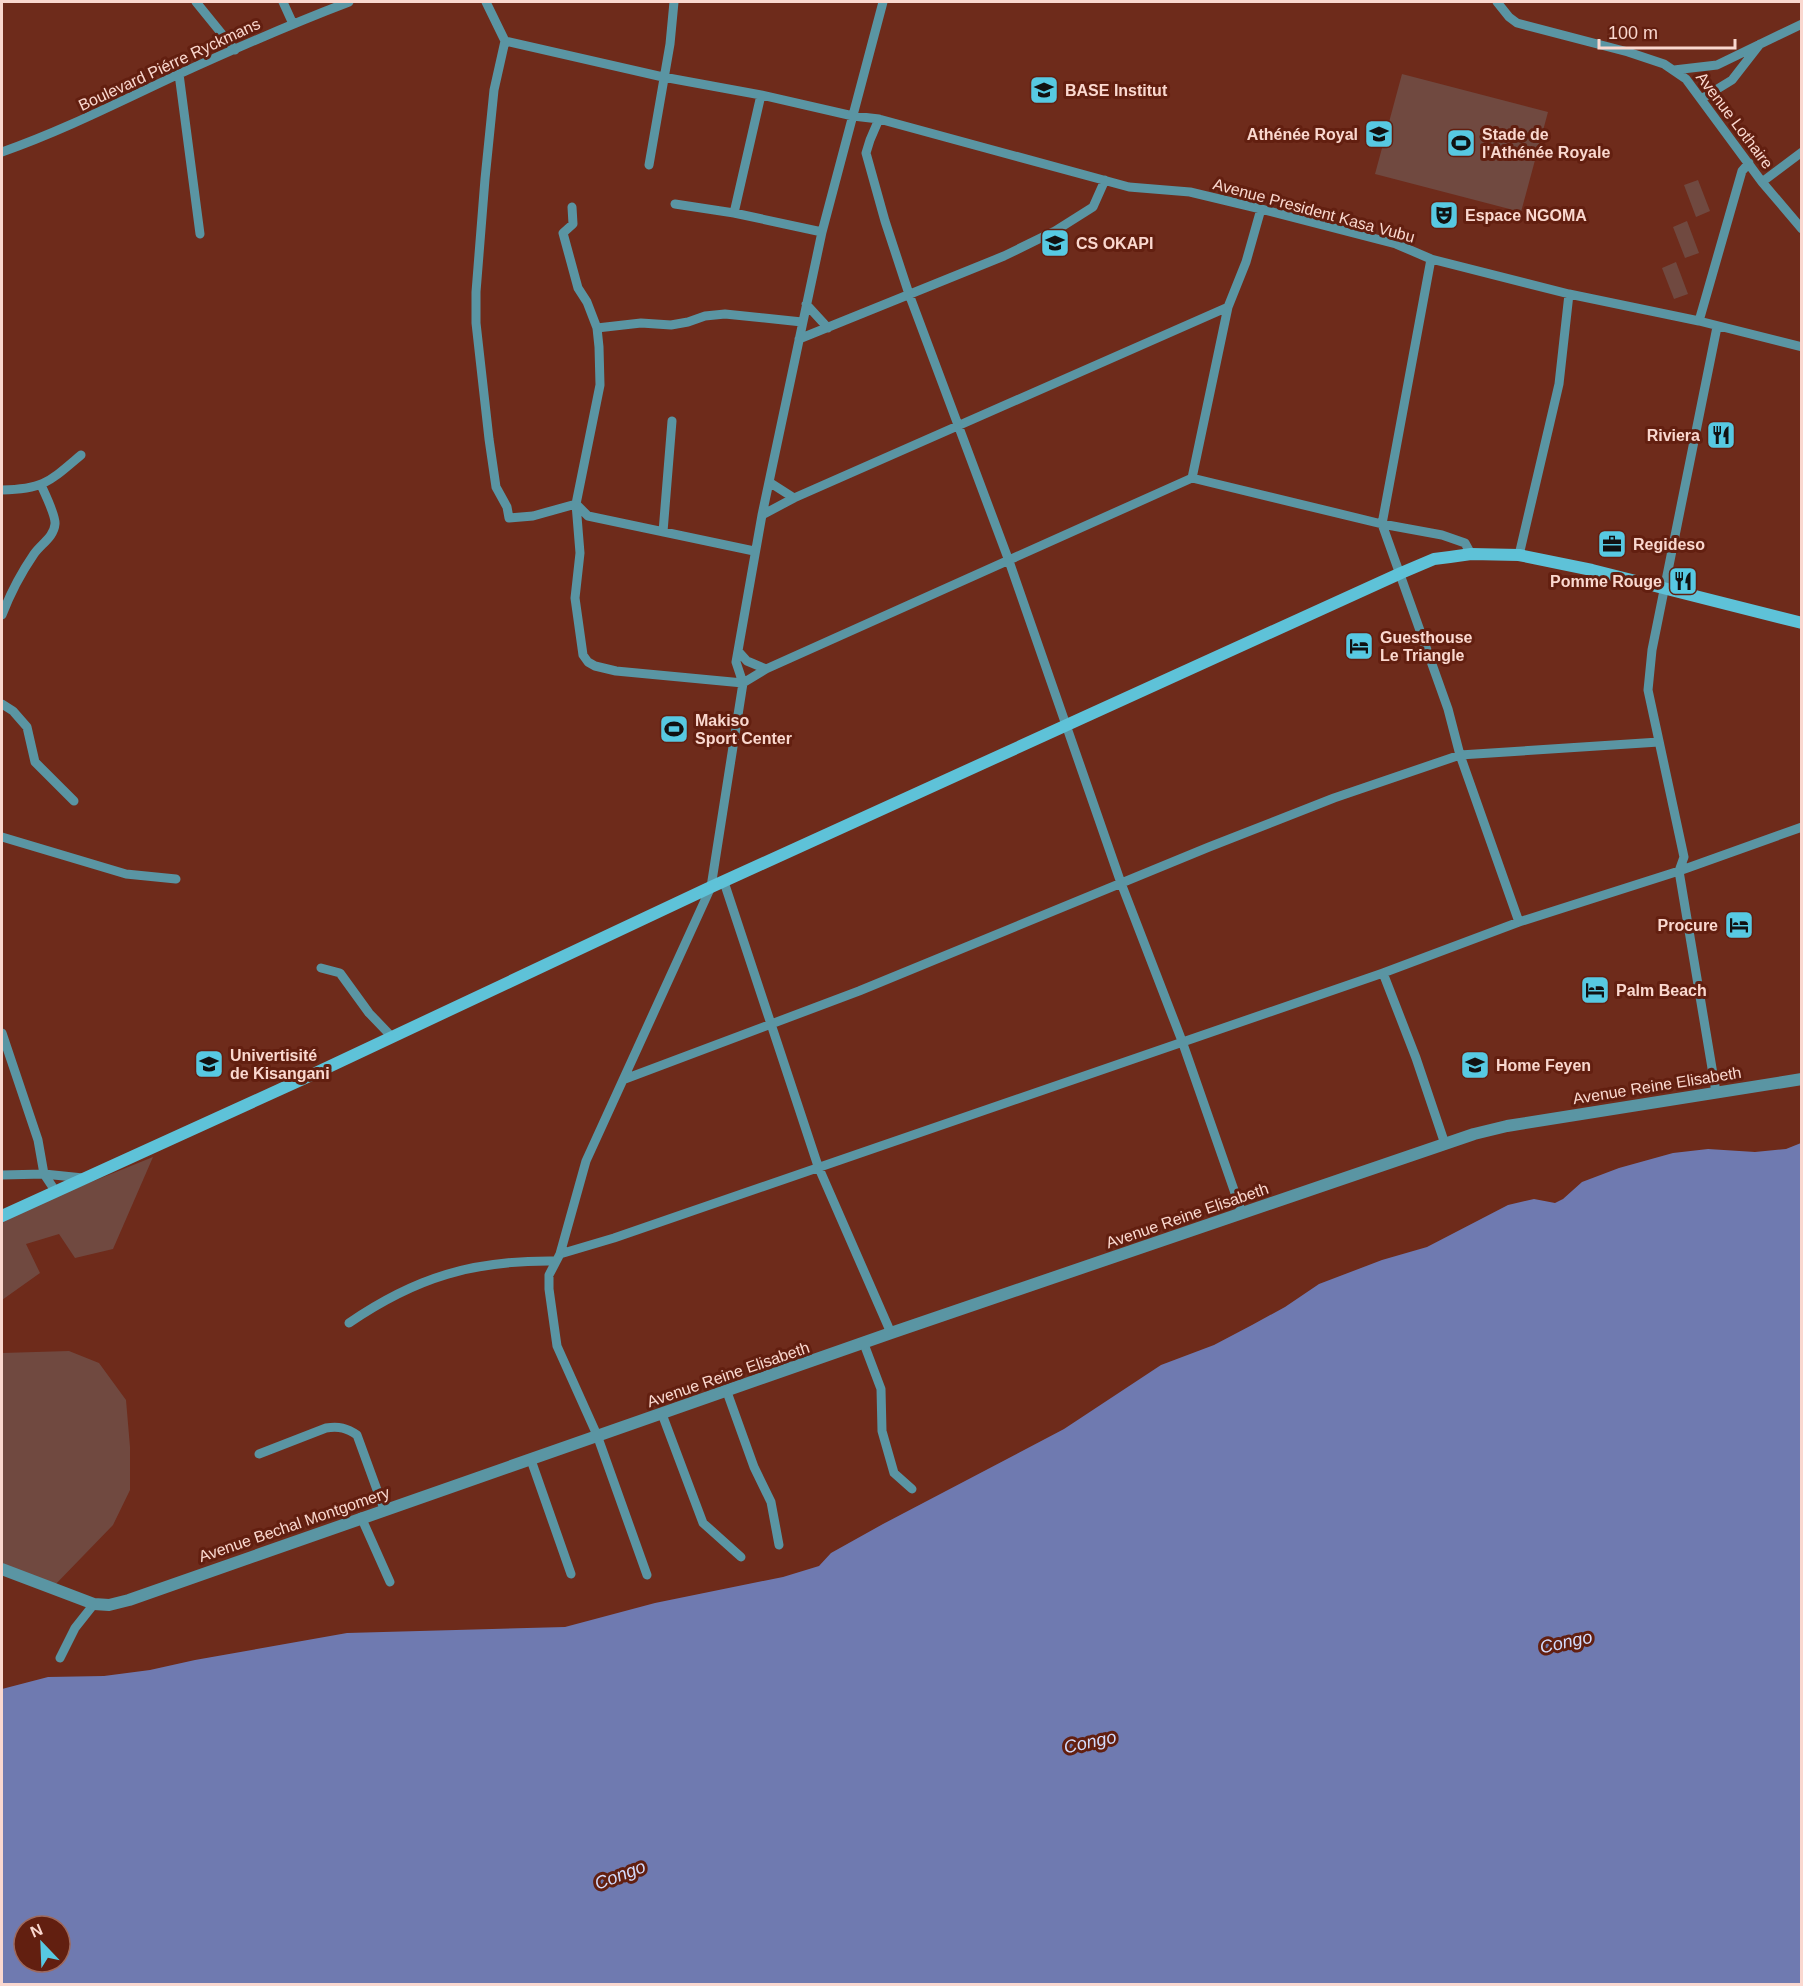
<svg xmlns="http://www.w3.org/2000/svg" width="1803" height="1986" viewBox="0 0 1803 1986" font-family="Arial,sans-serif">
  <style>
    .green { fill: #704940 }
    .water { fill: #6f7ab0; fill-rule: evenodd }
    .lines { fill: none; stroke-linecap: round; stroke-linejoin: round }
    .minor { stroke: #5a95a3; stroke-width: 9 }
    .tertiary { stroke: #5a95a3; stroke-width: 12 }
    .secondary { stroke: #5ec2d8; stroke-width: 12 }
    .labels { text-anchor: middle; stroke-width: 6; stroke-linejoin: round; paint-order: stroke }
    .street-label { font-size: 16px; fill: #fad8cf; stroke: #621f10 }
    .poi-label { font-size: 16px; font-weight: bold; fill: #fad8cf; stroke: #621f10; text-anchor: start }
    .water-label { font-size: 18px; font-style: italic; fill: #d3dbfc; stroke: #621f10 }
  </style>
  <rect width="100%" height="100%" fill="#6e2b1b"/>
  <!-- green -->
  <path class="green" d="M1402 74 1548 112 1521 212 1375 174Z
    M1698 180 1710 211 1696 217 1684 185Z
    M1687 221 1699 253 1685 258 1673 227Z
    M1676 262 1688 294 1674 299 1662 268Z
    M153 1157 113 1249 75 1258 59 1234 26 1244 40 1273 2 1300V1218Z
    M69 1351 99 1363 126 1400 130 1447V1490L113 1525 52 1588 2 1565V1353Z"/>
  <!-- water -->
  <path class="water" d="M1801 1143V1984H2V1689L48 1677 104 1676 150 1670 195 1660 347 1633 565 1627 655 1603 783 1577 819 1566 831 1553 883 1524 1064 1429 1161 1365 1214 1345 1252 1325 1285 1307 1319 1284 1382 1260 1427 1247 1508 1205 1534 1199 1555 1203 1563 1199 1582 1182 1619 1168 1673 1153 1708 1149 1755 1152 1786 1149ZM24 1926H60V1962H24Z"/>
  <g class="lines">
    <!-- minor -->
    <path class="minor" d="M196 2 235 50
      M283 2 293 24
      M486 2 505 41 494 90 485 179 476 292V323L489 439 496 487 507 507 509 518 533 516 576 504
      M1497 2 1509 17 1517 23 1628 52 1664 64 1686 79 1762 182 1802 229
      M505 41 663 77 761 95 853 116 879 119 1129 187 1190 192 1261 209 1396 244 1431 259 1569 294 1699 321 1802 347
      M1674 70 1717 65 1802 24
      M179 74 200 234
      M1701 99 1732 80 1760 44
      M879 119 870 140 866 153 885 221 909 294 1009 561 1121 883 1182 1041 1242 1213
      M2 152C62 131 119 102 177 75 234 49 291 24 349 2
      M649 165 670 44 674 2
      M1762 182 1802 152
      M675 204 734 213 822 232
      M572 207 573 224 563 233 578 288 587 302 597 328 599 347 600 385 576 504 580 553 575 598 583 655 588 662 595 666 616 671 743 683 766 669 1192 478 1382 524 1442 535 1465 543 1471 554
      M734 213 761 95
      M1431 259 1382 524 1448 709 1460 755 1519 922
      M806 304 828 328
      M1699 321 1742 171 1749 163
      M597 328 641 323 671 325 688 322 705 316 725 314 802 322
      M799 339 1004 256 1055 231 1093 207 1105 180
      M1192 478 1228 307 1246 262 1261 209
      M769 482 794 498
      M2 490C44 489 49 482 81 455
      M576 504 588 516 754 551
      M762 515 794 498 1228 307
      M663 532 672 421
      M1519 555 1559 384 1569 294
      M2 615C10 594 21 573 34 554 41 544 54 537 55 524 56 516 45 494 41 485
      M738 651 747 661 766 669
      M2 704 13 711 27 727 35 762 74 801
      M2 837 126 874 176 879
      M724 882 818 1166 891 1333
      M321 968 340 973 369 1013 392 1037
      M1383 973 1416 1058 1445 1144
      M2 1033 38 1140 44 1174 56 1192
      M625 1079 859 991 1209 847 1334 798 1460 755 1659 742
      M1716 1092 1679 871 1684 857 1648 690 1652 650 1717 327
      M2 1175 44 1174 83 1178
      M560 1254 614 1238 1383 973 1519 922 1679 871 1802 827
      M349 1323C416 1277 474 1260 555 1261
      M864 1344 881 1389 882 1431 894 1473 912 1489
      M727 1392 754 1467 771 1502 779 1545
      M662 1414 703 1523 741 1557
      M259 1454 326 1428C339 1426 347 1428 357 1435L384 1509
      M531 1460 571 1574
      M361 1517 390 1582
      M647 1575 597 1435 557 1346 549 1289V1275L560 1254 586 1161 711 887 743 683 736 662 762 515 822 232 883 2
      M60 1658 75 1628 94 1604"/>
    <!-- tertiary -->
    <path class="tertiary" d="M2 1569 94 1604 109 1605 129 1600 891 1333 1474 1134 1507 1126 1802 1079"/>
    <!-- secondary -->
    <path class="secondary" d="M2 1216 305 1078 711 887 1401 573 1434 559 1450 557 1471 554 1519 555 1592 570 1802 623"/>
  </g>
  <!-- icons -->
  <defs>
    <g id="school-square" transform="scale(1.5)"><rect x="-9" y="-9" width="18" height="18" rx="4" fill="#57c9e2" stroke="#621f10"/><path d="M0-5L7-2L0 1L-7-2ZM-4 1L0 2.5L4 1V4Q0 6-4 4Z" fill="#111"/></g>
    <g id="stadium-square" transform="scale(1.5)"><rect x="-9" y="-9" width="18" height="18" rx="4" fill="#57c9e2" stroke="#621f10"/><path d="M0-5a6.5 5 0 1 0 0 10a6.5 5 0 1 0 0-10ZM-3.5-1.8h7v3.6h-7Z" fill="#111"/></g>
    <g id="theatre-square" transform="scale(1.5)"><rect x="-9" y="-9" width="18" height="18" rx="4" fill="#57c9e2" stroke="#621f10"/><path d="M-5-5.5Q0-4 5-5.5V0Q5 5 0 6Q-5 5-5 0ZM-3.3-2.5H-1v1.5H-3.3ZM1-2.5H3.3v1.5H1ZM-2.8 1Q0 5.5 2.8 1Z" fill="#111"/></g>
    <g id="restaurant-square" transform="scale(1.5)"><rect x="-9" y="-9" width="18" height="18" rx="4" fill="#57c9e2" stroke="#621f10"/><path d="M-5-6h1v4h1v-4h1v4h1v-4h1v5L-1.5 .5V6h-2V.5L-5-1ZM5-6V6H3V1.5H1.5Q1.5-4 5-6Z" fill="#111"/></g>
    <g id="office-square" transform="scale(1.5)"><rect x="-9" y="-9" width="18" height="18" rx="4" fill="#57c9e2" stroke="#621f10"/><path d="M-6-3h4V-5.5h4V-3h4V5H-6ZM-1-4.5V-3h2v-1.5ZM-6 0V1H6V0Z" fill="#111"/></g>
    <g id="hotel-square" transform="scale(1.5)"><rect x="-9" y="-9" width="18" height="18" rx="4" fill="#57c9e2" stroke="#621f10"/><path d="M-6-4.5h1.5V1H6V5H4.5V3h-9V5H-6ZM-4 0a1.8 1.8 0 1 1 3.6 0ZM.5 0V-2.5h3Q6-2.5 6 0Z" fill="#111"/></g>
    <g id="university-square" transform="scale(1.5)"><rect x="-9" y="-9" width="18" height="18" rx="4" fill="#57c9e2" stroke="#621f10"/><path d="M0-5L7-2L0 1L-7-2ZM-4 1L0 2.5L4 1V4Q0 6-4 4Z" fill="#111"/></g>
  </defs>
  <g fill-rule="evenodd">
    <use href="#school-square" x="1044" y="90"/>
    <use href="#school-square" x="1379" y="134"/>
    <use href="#stadium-square" x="1461" y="143"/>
    <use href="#theatre-square" x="1444" y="215"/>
    <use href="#school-square" x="1055" y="243"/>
    <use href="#restaurant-square" x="1721" y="435"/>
    <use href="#office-square" x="1612" y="544"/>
    <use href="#restaurant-square" x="1683" y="581"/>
    <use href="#hotel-square" x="1359" y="646"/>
    <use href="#stadium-square" x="674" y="729"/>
    <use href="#hotel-square" x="1739" y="925"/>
    <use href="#hotel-square" x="1595" y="990"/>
    <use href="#university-square" x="209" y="1064"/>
    <use href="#school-square" x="1475" y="1065"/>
  </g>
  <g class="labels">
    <!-- street labels -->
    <g class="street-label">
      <text transform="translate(169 64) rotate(-25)" y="6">Boulevard Piérre Ryckmans</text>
      <text transform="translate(1735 120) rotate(53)" y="6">Avenue Lothaire</text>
      <text transform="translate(1314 210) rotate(15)" y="6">Avenue President Kasa Vubu</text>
      <text transform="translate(1657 1085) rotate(-9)" y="6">Avenue Reine Elisabeth</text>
      <text transform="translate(1187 1215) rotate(-19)" y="6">Avenue Reine Elisabeth</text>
      <text transform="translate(728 1374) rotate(-19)" y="6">Avenue Reine Elisabeth</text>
      <text transform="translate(294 1524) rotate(-19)" y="6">Avenue Bechal Montgomery</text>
    </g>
    <!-- poi labels -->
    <g class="poi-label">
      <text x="1065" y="96">BASE Institut</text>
      <text x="1358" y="140" text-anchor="end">Athénée Royal</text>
      <text x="1482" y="140">Stade de<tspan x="1482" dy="18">l'Athénée Royale</tspan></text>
      <text x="1465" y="221">Espace NGOMA</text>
      <text x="1076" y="249">CS OKAPI</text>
      <text x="1700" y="441" text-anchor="end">Riviera</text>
      <text x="1633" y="550">Regideso</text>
      <text x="1662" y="587" text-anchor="end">Pomme Rouge</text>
      <text x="1380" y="643">Guesthouse<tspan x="1380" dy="18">Le Triangle</tspan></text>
      <text x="695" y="726">Makiso<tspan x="695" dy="18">Sport Center</tspan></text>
      <text x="1718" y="931" text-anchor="end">Procure</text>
      <text x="1616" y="996">Palm Beach</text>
      <text x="230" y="1061">Univertisité<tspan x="230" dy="18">de Kisangani</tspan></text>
      <text x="1496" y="1071">Home Feyen</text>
    </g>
    <!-- water labels -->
    <g class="water-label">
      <text transform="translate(1566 1642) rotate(-12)" y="6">Congo</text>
      <text transform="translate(1090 1742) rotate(-12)" y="6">Congo</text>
      <text transform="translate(620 1875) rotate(-21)" y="6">Congo</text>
    </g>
  </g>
  <!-- border -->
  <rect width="1803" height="1986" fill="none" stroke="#fad8cf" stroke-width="6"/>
  <!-- north arrow -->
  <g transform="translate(42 1944) rotate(337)"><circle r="28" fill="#621f10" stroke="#9f695c" stroke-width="1.5"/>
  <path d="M0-4.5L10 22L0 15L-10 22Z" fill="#57c9e2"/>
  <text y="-9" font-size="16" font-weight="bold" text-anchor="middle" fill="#fad8cf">N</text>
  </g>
  <!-- scale -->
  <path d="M1599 39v9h136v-9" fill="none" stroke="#fad8cf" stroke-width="3"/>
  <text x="1608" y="39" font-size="18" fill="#fad8cf" stroke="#621f10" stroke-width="4.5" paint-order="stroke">100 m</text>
</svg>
